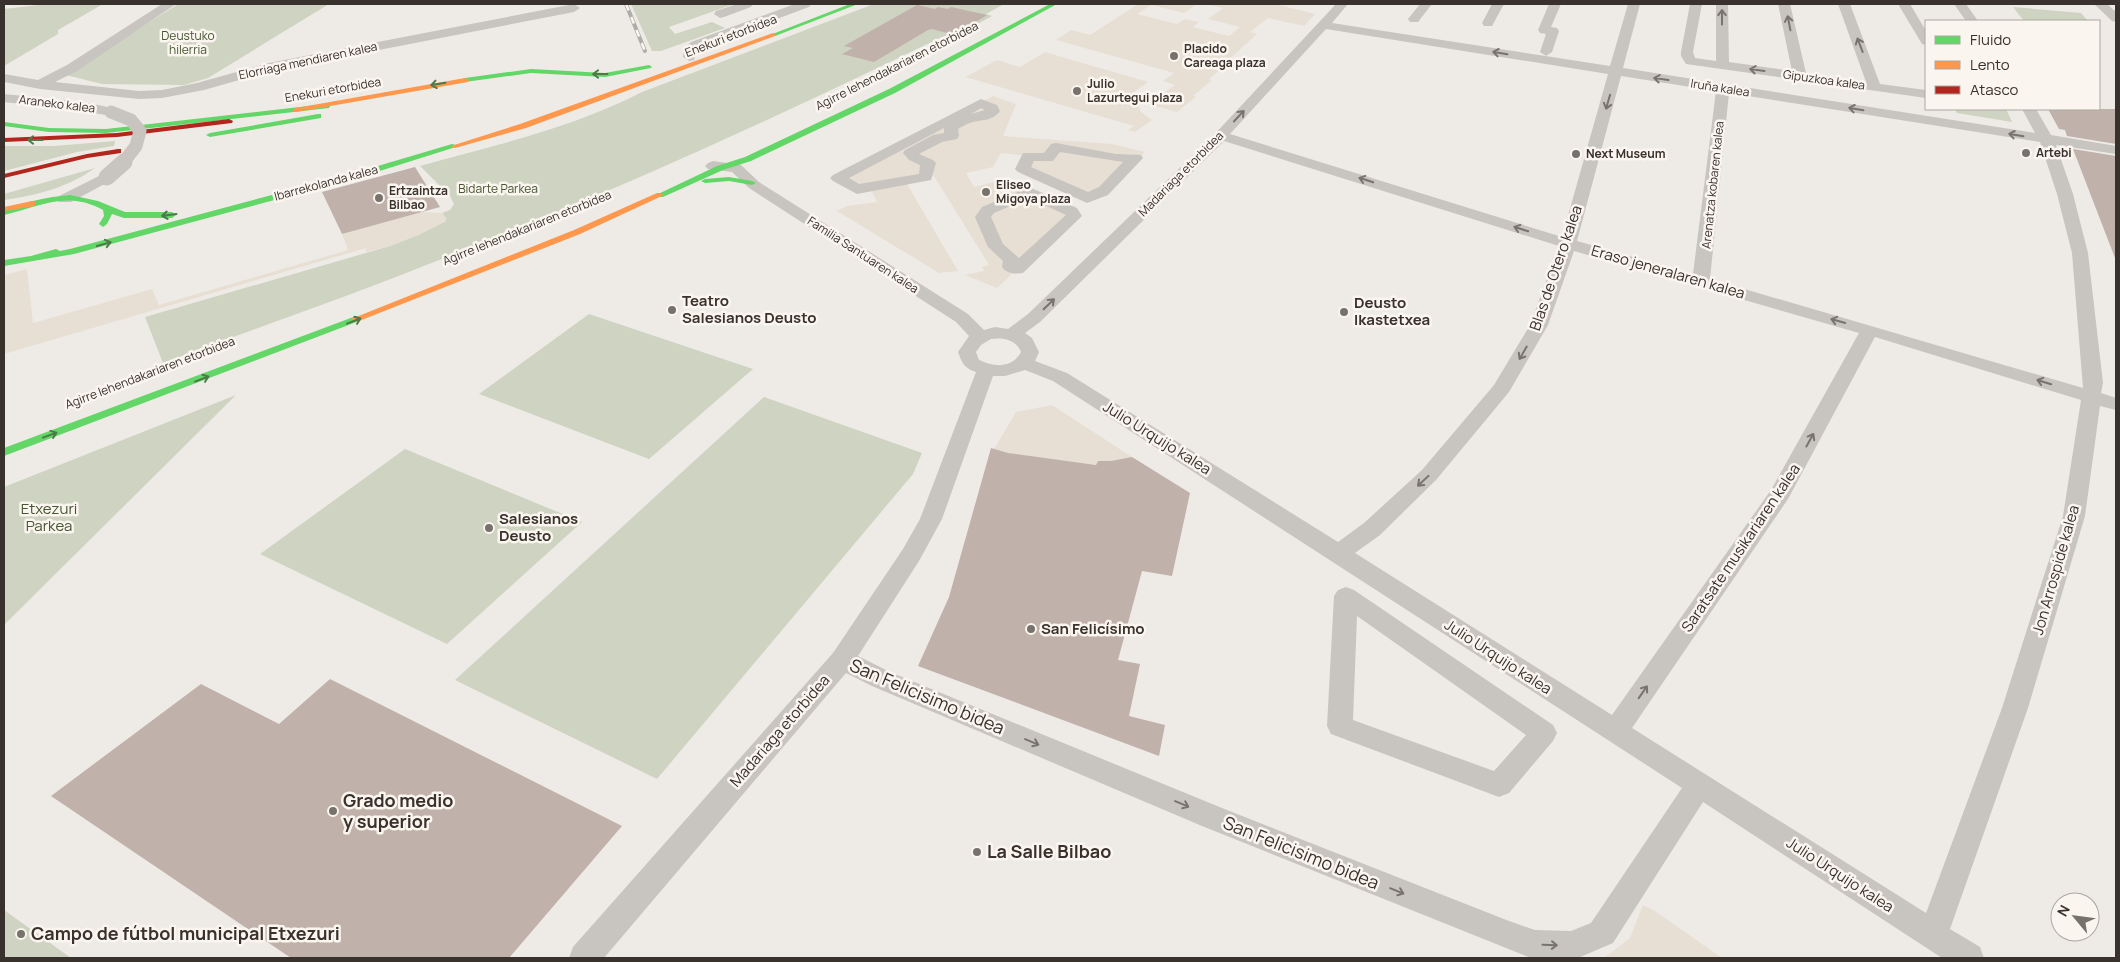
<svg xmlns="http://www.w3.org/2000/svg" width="2120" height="962" viewBox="0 0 2120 962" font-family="Manrope,sans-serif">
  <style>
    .green { fill: #cfd3c1 }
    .plaza { fill: #e7dfd4 }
    .building { fill: #c0b1aa }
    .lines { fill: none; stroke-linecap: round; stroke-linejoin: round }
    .street { fill: #c8c4bf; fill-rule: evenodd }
    .fast { fill: #63d668; fill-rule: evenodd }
    .slow { fill: #ff974d; fill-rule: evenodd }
    .jam { fill: #b3261e; fill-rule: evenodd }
    .rail-casing { stroke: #b0aca9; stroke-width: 4 }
    .rail { stroke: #faf5ef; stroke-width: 2.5; stroke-dasharray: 7; stroke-linecap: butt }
    .street-bridge-far1 { stroke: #c8c4bf; stroke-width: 13 }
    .street-bridge { stroke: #c8c4bf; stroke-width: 17 }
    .oneway { stroke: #79736e }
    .oneway2 { stroke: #4c7b47 }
    .poi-dot { fill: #78726d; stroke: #faf5ef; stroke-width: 2 }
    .labels { text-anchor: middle; stroke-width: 5; stroke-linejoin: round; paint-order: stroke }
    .far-park-label { font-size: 12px; fill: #465532; stroke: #faf5ef }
    .far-street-label { font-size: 12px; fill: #39312c; stroke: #faf5ef }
    .far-poi-label { font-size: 12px; font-weight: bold; fill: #39312c; stroke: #faf5ef; text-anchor: start }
    .street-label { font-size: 15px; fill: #39312c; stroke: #faf5ef }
    .poi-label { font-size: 15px; font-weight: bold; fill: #39312c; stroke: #faf5ef; text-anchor: start }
    .park-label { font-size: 15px; fill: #465532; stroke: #faf5ef }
    .near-street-label { font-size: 18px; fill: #39312c; stroke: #faf5ef }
    .near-poi-label { font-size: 18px; font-weight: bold; fill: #39312c; stroke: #faf5ef; text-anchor: start }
  </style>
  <rect width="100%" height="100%" fill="#eeebe6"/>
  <!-- green -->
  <path class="green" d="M47 4H103L58 30V34L4 66V9Z
    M178 4H329L208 78 184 85 102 84 66 75Z
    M631 4H734L669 27 675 34 712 22 725 28 661 51H652Z
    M874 4H1004L986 14 992 16 952 38 944 36C777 117 607 195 434 262 345 298 253 329 163 363L145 317 390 246 418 235 446 221V218L442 213 450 210 454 204 450 196 420 166C496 145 572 128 642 92Z
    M2013 7 2081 13 2088 21H2024Z
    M1955 109H2006L2012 122 1957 113Z
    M115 141 114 146 77 152 4 171V146H54Z
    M95 168C67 188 37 195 4 200V194Z
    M589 314 753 369 649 459 479 394Z
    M236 395 4 625V487Z
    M764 397 922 453 913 474 657 779 455 680Z
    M405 449 582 522 447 644 260 554Z
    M4 910 71 958H4Z"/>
  <!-- plaza -->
  <path class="plaza" d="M1138 4H1197L1184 13 1151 5 1137 14 1177 24 1185 19 1199 22 1193 27 1229 36 1240 27 1208 19 1223 8 1205 4H1275L1315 14 1304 26 1268 18 1250 32 1257 34 1225 63 1227 64 1209 79 1212 80 1193 96 1196 97 1177 112 1148 104 1175 85 1163 81 1174 73 1056 40 1071 30 1090 35Z
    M1045 52 1148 82 1127 97 1138 101 1140 111 1152 120 1135 132 1128 130 1134 126 965 77 997 60 1020 67Z
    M993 96 1016 104 1003 136 1112 144 1145 152 1093 196 1025 171 1028 156 1001 153 993 167 966 173 974 187 998 181 1006 182 1071 211 1074 216 997 288 965 275 984 271 982 267 989 265 934 176 857 189 838 178Z
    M907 184 958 271 939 273 837 211 847 206 877 202 871 190Z
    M418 212 442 213 446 218V221L418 235 390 246 366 252V248L4 354V275L27 269 33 323 152 289 159 305 348 250 342 234Z
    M1052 405 1132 457 1111 461H1098L1096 465 1008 453 994 449 1016 412Z
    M1643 905 1655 911 1722 958H1604L1630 938Z"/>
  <!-- building -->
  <path class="building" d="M917 5 935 9 938 7 948 9 951 7 987 15 958 33 951 34 932 29 928 30 874 62 842 54 853 48 844 46Z
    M2048 109H2116V144L2067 136 2065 130 2059 129Z
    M2073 149 2116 156V257L2115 258Z
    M415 167 440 207 342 234 322 192Z
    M991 448 1008 453 1096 465 1098 461H1111L1132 457 1190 493 1172 576 1142 571 1118 660 1140 664 1129 716 1165 725 1159 756 918 666 949 597Z
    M330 679 622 826 509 958H291L51 796 201 684 279 724Z"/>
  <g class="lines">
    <!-- street -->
    <path class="street" d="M162 4H176L77 71 55 82 139 91 162 90 197 83 269 63 574 4 580 8 574 12 271 71 204 90 162 98 139 99 40 89 4 82V74L38 80 67 65Z
      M737 4H753L751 7 724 17 720 18 714 14 716 11Z
      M795 4H811L809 7 699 48 696 50 694 60 689 61 683 57 684 48 691 42Z
      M1336 4H1348L1332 23 1610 66 1628 4H1640L1623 68 2035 133 2022 109H2036L2051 135 2116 146V154L2056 145 2073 194 2088 253 2103 383 2101 393 2116 398V410L2100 406 2085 516 2028 708 1950 929 1980 947 1984 958H1942L1703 802 1613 943 1578 958H1531L1202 826 872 686 846 673 604 958H569L573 947 833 653 903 549 920 519 976 372C964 368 962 363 958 352L969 336 956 322 749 188 732 172 708 169 705 166 708 163 713 161 741 165 759 182 968 314 984 330 995 327 1008 329 1028 314 1212 137ZM1326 29 1608 74 1562 237 1230 134ZM1621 76 1716 91 1693 274 1577 241ZM1729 93 2040 142 2057 194 2072 253 2083 388 1710 279ZM1224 141 1559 246 1530 325 1494 385 1422 470 1364 523 1338 542 1067 373 1035 361 1039 352 1032 338 1025 333 1040 322ZM1574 251 1859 333 1771 490 1612 715 1355 553 1380 535 1436 480 1509 392 1548 325ZM1875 337 2081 400 2063 516 2002 708 1926 913 1632 728 1788 499ZM991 339C1004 337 1016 340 1021 352 1012 369 994 367 979 360L976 352 981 345ZM1025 370 1053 381 1682 788 1591 923 1571 931 1535 930 1509 921 1222 808 890 672 858 656 919 561 942 519 993 376H1005Z
      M1420 4H1432L1418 22H1410L1408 19Z
      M1492 4H1504L1492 26H1484L1482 23Z
      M1549 4H1561L1551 27 1557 28 1559 31 1552 52 1546 56 1540 52 1546 34 1540 33 1538 30Z
      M1690 4H1702L1693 52 1695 58 1716 61V4H1728L1729 62 1792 71 1778 4H1790L1806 73 1866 82 1838 4H1850L1880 84 1926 90V98L1686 64 1681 56V52Z
      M1898 4H1910L1926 31V45L1922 44Z
      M1954 4H1966L1978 21H1966Z
      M2094 4H2107L2116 12V22L2112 21Z
      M4 94C21 96 111 102 118 112L111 116 77 110 4 102Z
      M981 99 997 105 1000 111C992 122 981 119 970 123 966 124 962 127 958 129L959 136 957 139 942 142 919 154 933 160 936 163 931 180 857 194 833 181 830 178 833 175ZM981 108 985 110 971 114ZM944 128V133L933 135 905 150 903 153 909 160 920 165 919 174 859 184 849 178Z
      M1056 143 1116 154 1141 155 1143 158 1108 195 1087 203 1018 172 1015 169 1023 153H1044L1051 144ZM1060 152 1123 162 1099 187 1088 192 1031 167 1034 161H1053Z
      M107 172 112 174 115 177 112 180 71 202H59L57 199 59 196Z
      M1029 187 1077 208 1082 216 1023 273C1016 274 1007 274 1002 267L1003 261 988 247 975 217 982 207ZM1029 198 1066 215 1019 258 1003 244 991 217 994 213Z
      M1346 587 1354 590 1553 725 1557 733 1553 741 1509 793 1499 797 1331 734 1327 726 1334 596 1338 590ZM1357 616 1526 735 1494 771 1353 720Z"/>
    <!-- fast -->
    <path class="fast" d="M850 4H858L775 36 770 35Z
      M1050 4H1057L895 93 751 161 723 170 663 197H657L656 195 717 166 745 157 889 89Z
      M649 65 652 67 651 68 605 77 531 73 465 82 461 80 465 78 531 69 605 73Z
      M326 104 330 106 329 108 106 133 49 132 4 126V122L49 128 106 129Z
      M318 114H321V118L210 137 206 135 210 133Z
      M452 144 459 146 367 175 74 254 4 266V260L31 256 56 249 60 251 70 249 361 171Z
      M729 177 752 181 756 183 752 185 729 181 705 183 701 181 705 179Z
      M70 195 98 201 125 212H172L176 215 172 218H124L112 214 107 224 103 227 99 224 104 216 103 210C66 190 40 207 4 215V210C25 202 47 197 70 195Z
      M356 316 359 317V321L4 456V448Z"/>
    <!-- slow -->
    <path class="slow" d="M773 33 776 35 775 36 526 128 455 148 451 146 520 124Z
      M465 78 469 80 468 82 296 112 292 110 296 108Z
      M657 193H660L664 195 580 234 359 321 356 322 351 319 574 230Z
      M32 201 35 202V206L4 211V207Z"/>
    <!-- jam -->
    <path class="jam" d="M229 119 233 121 232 123 117 137 4 142V138L117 133Z
      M118 149H121V153L87 158 4 178V174L87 154Z"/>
    <!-- rail casing -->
    <g class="rail-casing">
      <path id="rail" d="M626 4 645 51"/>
    </g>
    <!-- rail -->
    <use href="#rail" class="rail"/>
    <!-- street-bridge-far1 -->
    <path class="street-bridge-far1" d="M111 112 131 120 140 131 136 146 123 163"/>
    <!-- street-bridge -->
    <path class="street-bridge" d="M107 177 124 162"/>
  </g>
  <!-- one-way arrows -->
  <defs><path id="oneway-shaft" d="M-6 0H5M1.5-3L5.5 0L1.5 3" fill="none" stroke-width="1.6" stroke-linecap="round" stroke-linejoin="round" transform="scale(1.25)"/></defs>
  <g class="oneway">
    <use href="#oneway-shaft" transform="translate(1722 17) rotate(-90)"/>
    <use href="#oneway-shaft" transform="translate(1789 23) rotate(-101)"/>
    <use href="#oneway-shaft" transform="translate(1860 45) rotate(-111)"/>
    <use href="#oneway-shaft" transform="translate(1500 53) rotate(-171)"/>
    <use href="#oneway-shaft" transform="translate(1757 70) rotate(-172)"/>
    <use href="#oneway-shaft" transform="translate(1661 79) rotate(-172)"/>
    <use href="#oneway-shaft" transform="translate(1608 102) rotate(106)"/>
    <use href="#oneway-shaft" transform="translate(1856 109) rotate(-171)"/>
    <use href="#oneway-shaft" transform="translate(1239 116) rotate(-47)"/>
    <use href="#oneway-shaft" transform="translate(2016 135) rotate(-171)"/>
    <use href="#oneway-shaft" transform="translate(1366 180) rotate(-162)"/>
    <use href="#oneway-shaft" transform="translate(1521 229) rotate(-162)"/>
    <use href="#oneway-shaft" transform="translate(1049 304) rotate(-44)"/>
    <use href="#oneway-shaft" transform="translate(1838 321) rotate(-164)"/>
    <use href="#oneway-shaft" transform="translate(1523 353) rotate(120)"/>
    <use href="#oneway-shaft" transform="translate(2044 382) rotate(-163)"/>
    <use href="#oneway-shaft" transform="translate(1810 440) rotate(-61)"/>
    <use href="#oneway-shaft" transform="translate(1423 481) rotate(137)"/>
    <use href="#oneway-shaft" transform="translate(1643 692) rotate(-55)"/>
    <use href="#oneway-shaft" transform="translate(1032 742) rotate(23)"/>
    <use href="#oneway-shaft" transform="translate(1182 804) rotate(23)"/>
    <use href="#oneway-shaft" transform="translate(1397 891) rotate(22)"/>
    <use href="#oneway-shaft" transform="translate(1550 945) rotate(2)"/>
  </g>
  <g class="oneway2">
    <use href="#oneway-shaft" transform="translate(600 74) rotate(-180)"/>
    <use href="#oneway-shaft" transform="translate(438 84) rotate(170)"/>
    <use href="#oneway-shaft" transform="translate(35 140) rotate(-180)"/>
    <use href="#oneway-shaft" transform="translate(169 215) rotate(173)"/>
    <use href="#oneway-shaft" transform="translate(104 244) rotate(-15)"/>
    <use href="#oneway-shaft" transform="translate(354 321) rotate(-21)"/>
    <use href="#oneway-shaft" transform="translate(202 379) rotate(-21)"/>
    <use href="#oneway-shaft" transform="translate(50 435) rotate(-20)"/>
  </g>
  <!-- markers -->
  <g class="poi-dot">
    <circle cx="1174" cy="56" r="5"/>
    <circle cx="1077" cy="91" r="5"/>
    <circle cx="2026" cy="153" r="5"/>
    <circle cx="1576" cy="154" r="5"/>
    <circle cx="986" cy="192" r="5"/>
    <circle cx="379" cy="198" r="5"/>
    <circle cx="672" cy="310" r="5"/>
    <circle cx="1344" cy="312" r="5"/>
    <circle cx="489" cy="528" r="5"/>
    <circle cx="1031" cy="629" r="5"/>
    <circle cx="333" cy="811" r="5"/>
    <circle cx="977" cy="852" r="5"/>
    <circle cx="21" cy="934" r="5"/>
  </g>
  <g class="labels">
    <!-- far-park labels -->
    <g class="far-park-label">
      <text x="188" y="40">Deustuko<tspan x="188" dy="14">hilerria</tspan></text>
      <text x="498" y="193">Bidarte Parkea</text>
    </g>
    <!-- far-street labels -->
    <g class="far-street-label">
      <text transform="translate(731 36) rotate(-21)" y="4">Enekuri etorbidea</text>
      <text transform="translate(308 61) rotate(-12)" y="4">Elorriaga mendiaren kalea</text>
      <text transform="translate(897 66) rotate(-27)" y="4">Agirre lehendakariaren etorbidea</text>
      <text transform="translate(1824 80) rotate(8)" y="4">Gipuzkoa kalea</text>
      <text transform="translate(1720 88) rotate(9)" y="4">Iruña kalea</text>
      <text transform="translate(333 90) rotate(-10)" y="4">Enekuri etorbidea</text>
      <text transform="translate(57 104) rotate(7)" y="4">Araneko kalea</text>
      <text transform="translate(1181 174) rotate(-45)" y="4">Madariaga etorbidea</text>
      <text transform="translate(326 183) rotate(-15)" y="4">Ibarrekolanda kalea</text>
      <text transform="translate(1713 185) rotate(-84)" y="4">Arenatza kobaren kalea</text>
      <text transform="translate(527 228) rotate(-22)" y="4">Agirre lehendakariaren etorbidea</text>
      <text transform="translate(863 255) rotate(33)" y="4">Familia Santuaren kalea</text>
      <text transform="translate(150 373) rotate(-21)" y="4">Agirre lehendakariaren etorbidea</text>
    </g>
    <!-- far-poi labels -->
    <g class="far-poi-label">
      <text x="1184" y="53">Placido<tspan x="1184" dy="14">Careaga plaza</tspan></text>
      <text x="1087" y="88">Julio<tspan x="1087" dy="14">Lazurtegui plaza</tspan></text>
      <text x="2036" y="157">Artebi</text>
      <text x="1586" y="158">Next Museum</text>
      <text x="996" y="189">Eliseo<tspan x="996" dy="14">Migoya plaza</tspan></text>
      <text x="389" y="195">Ertzaintza<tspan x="389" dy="14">Bilbao</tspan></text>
    </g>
    <!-- street labels -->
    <g class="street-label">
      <text transform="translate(1556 268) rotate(-71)" y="5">Blas de Otero kalea</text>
      <text transform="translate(1668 272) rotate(16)" y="5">Eraso jeneralaren kalea</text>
      <text transform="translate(1157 438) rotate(32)" y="5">Julio Urquijo kalea</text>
      <text transform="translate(1741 548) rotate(-56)" y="5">Saratsate musikariaren kalea</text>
      <text transform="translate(2056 570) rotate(-74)" y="5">Jon Arrospide kalea</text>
      <text transform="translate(1498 657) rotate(33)" y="5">Julio Urquijo kalea</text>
      <text transform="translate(780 731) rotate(-49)" y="5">Madariaga etorbidea</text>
      <text transform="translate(1840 875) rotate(33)" y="5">Julio Urquijo kalea</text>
    </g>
    <!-- poi labels -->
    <g class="poi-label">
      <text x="682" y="306">Teatro<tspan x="682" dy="17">Salesianos Deusto</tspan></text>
      <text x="1354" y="308">Deusto<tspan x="1354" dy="17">Ikastetxea</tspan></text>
      <text x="499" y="524">Salesianos<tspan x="499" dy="17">Deusto</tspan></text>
      <text x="1041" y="634">San Felicísimo</text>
    </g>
    <!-- park labels -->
    <g class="park-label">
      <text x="49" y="514">Etxezuri<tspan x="49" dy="17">Parkea</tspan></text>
    </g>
    <!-- near-street labels -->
    <g class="near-street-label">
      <text transform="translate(927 697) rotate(23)" y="6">San Felicisimo bidea</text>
      <text transform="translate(1301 853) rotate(22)" y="6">San Felicisimo bidea</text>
    </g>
    <!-- near-poi labels -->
    <g class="near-poi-label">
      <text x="343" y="807">Grado medio<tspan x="343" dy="21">y superior</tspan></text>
      <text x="987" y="858">La Salle Bilbao</text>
      <text x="31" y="940">Campo de fútbol municipal Etxezuri</text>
    </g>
  </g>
  <!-- border -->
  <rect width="2120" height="962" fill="none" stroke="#39312c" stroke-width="10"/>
  <!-- legend -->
  <rect x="1925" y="20" width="175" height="90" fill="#faf5ef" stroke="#ada7a1"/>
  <rect x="1935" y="36" width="25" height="8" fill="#63d668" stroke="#ada7a1"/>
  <text x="1970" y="45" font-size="15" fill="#39312c">Fluido</text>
  <rect x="1935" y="61" width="25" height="8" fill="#ff974d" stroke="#ada7a1"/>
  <text x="1970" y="70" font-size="15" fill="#39312c">Lento</text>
  <rect x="1935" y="86" width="25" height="8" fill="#b3261e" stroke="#ada7a1"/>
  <text x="1970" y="95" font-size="15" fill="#39312c">Atasco</text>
  <!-- north arrow -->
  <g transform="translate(2075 917) rotate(299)"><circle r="24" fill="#faf5ef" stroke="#ada7a1"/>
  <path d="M0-4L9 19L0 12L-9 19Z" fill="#78726d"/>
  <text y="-8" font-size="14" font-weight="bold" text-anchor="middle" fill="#39312c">N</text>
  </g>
</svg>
